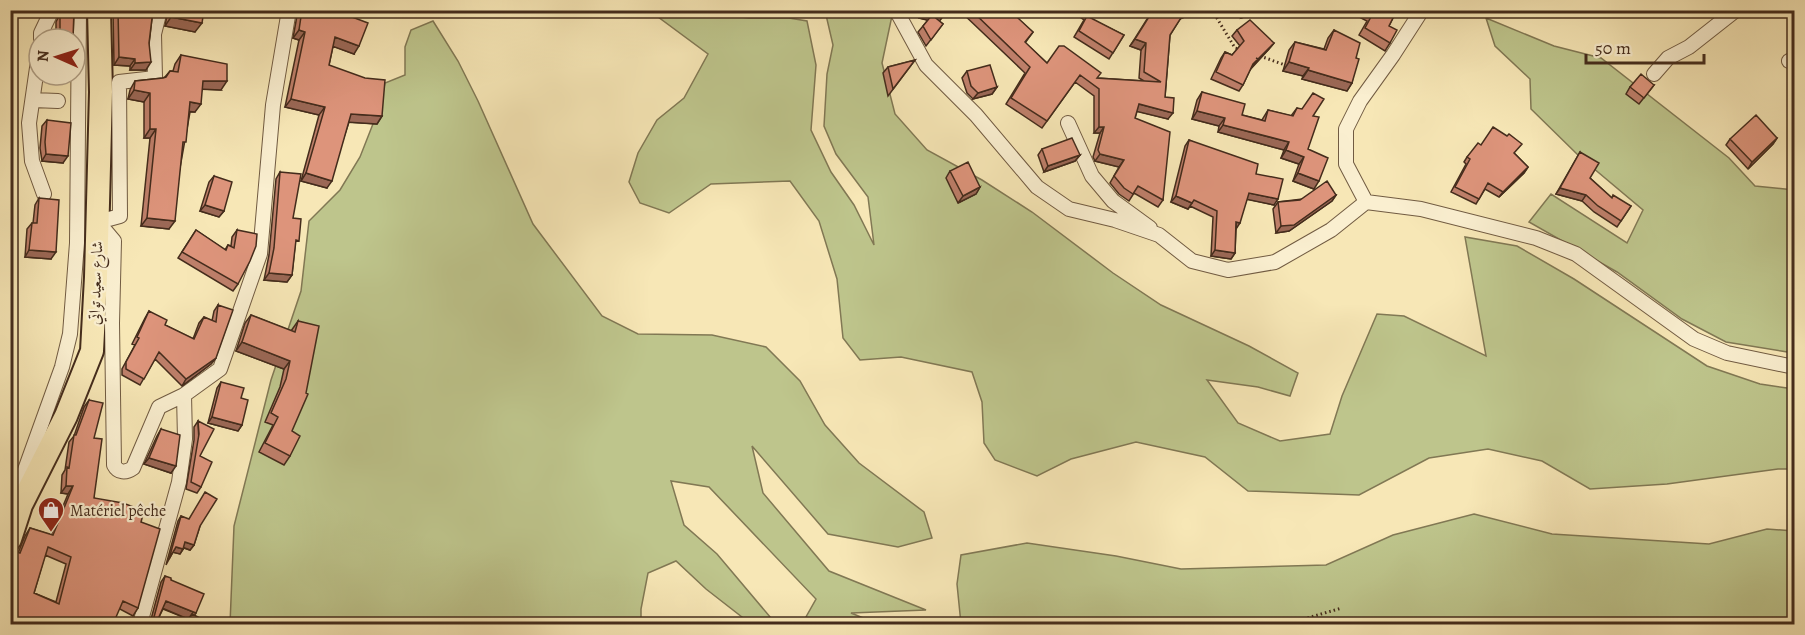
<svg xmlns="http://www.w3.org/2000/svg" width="1805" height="635" viewBox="0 0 1805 635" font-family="Alegreya,Amiri,serif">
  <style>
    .green { fill: #bec58c; stroke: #817854; stroke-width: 1.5 }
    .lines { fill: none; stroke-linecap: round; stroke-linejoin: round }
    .minor-casing { stroke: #715b42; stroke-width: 16 }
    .primary-casing { stroke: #442c1c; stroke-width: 26 }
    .path { stroke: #442c1c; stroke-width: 3; stroke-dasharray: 1.5 3; stroke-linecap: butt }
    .minor { stroke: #faefd0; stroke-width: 14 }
    .primary { stroke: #f7e7b6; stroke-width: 22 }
    .wall { fill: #be7f6a; stroke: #442c1c; stroke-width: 1.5; fill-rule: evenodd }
    .shaded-wall { fill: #9b6856; stroke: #442c1c; stroke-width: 1.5 }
    .building { fill: #dd947b; stroke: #442c1c; stroke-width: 1.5; fill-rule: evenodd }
    .labels { text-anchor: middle; stroke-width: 4.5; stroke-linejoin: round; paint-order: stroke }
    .street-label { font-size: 16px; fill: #442c1c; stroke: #faefd0 }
    .poi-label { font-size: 16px; fill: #442c1c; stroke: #faefd0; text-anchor: start }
  </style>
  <rect width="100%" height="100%" fill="#f7e7b6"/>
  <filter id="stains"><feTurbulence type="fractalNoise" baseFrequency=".00333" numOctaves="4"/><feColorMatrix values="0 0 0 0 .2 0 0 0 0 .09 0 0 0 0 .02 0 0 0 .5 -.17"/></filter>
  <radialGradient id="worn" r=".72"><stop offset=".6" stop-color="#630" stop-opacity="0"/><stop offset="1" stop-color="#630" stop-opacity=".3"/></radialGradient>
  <!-- green -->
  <path class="green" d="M650 11H701L706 13 749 18H789L807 21 816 65 811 130 831 172 854 205 874 245 868 197 836 154 824 126 827 74 833 45 826 15 830 11H893L882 63 895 114 927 150 982 180 1032 212 1113 273 1161 305 1249 346 1298 373 1290 396 1258 387 1207 380 1238 423 1280 441 1330 434 1342 396 1377 314 1404 316 1486 356 1465 237 1517 246 1574 279 1707 366 1760 384 1794 389V469H1778L1667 484 1590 489 1542 461 1488 449 1429 458 1359 495 1248 491 1205 457 1136 442 1071 459 1037 476 995 460 984 443 982 402 972 372 901 357 860 360 843 338 837 279 819 221 790 181 711 184 669 213 640 203 629 182 638 153 657 120 684 98 708 54Z
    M1486 18 1554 46 1601 58 1729 158 1755 186 1794 190V353L1726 342 1682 319 1617 272 1529 222 1551 194 1627 243 1643 210 1580 157 1531 109 1530 79 1495 46Z
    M433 21 458 61 478 101 533 224 602 316 638 334 712 335 766 347 800 381 825 425 859 463 924 512 932 538 898 547 828 534 752 446 763 493 829 571 926 610 851 613 878 624H802L816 599 709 487 671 481 684 525 717 554 776 624H751L706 589 676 561 648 573 641 609V624H230L234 526 271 380 301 291 309 221 340 190 360 157 380 106 385 83 405 75V47L411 30Z
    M1474 514 1552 534 1709 544 1767 529 1794 531V624H961L957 584 961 555 1027 543 1116 556 1181 569 1326 565 1393 535Z"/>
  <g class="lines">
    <!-- minor casing -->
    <g class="minor-casing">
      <path id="minor" d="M896 10 926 65 976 115 1037 187 1069 209 1115 220 1159 235 1192 261 1228 270 1275 262 1331 230 1366 202 1346 164V129L1360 101 1393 55 1422 10
        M41 39V33L52 10
        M39 54 29 123 32 161 44 194
        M1789 61 1794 59
        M1654 74 1668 58 1689 47 1736 10
        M33 100 58 101
        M1068 123 1092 176 1113 201 1150 228
        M1366 202 1421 209 1536 238 1576 254 1694 339 1727 353 1794 367
        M184 395 220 369 260 254 273 105 289 10
        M17 492 62 367 70 334 77 243 79 10
        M140 624 179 482 185 439 184 395 159 407 133 468C126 473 118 473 114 465L112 323 114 241 98 222 120 216 119 82 155 78 154 34 160 10"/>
    </g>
    <!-- primary casing -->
    <g class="primary-casing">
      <path id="primary" d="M10 539 21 505 66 416 92 351 96 277 101 92 99 10"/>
    </g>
    <!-- path -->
    <path class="path" d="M1212 10 1235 48 1240 49
      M1260 56 1288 66
      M1286 624 1342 608"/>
    <!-- minor -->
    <use href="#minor" class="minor"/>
    <!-- primary -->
    <use href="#primary" class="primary"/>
  </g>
  <!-- wall -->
  <path class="wall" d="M62 10H74L73 39H56V22Z
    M113 10H153L146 70H130V66L114 65Z
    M168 10H204L195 32 165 26Z
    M257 10H271L266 17Z
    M298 10H336L354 54 333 46 329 65 382 116 377 124 349 122 327 188 301 181 319 115 285 107 299 40 293 38Z
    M921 10H948L939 21 943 24 926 46 918 32 928 20 919 18Z
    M959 10H1015L1014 12 1018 19 1033 32 1025 43 1047 63 1097 78 1144 81 1139 78 1141 50 1130 46 1147 19 1156 15 1159 10H1201L1180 19 1170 35 1165 97 1168 119 1137 111 1135 118 1163 200 1158 207 1134 193 1129 201 1119 194 1110 183 1119 167 1095 161 1093 157 1100 133H1094V96L1075 82 1042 128 1006 104 1025 73Z
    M1070 10H1097L1091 19 1124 35 1109 59 1074 37 1084 20Z
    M1239 10H1266L1241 18Z
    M1357 10H1397L1389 26 1390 43 1385 51 1359 35 1367 21 1355 15Z
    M1237 30 1274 43 1269 49 1251 68 1243 85 1239 91 1211 79 1221 58 1225 52 1232 55 1240 46 1232 36Z
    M1334 30 1356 58 1352 83 1347 91 1302 79 1303 76 1283 71 1289 50 1295 42 1324 49 1328 38Z
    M181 55 221 90 202 89 195 112H190L169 229 141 226 150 138H144V102L128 99 130 90 135 81 163 78 165 77 170 71H173L175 64Z
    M915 60 888 96 883 73 888 67Z
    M967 71 997 87 992 94 973 99 967 93 962 78Z
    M1654 85 1639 104 1626 94 1630 87Z
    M1202 92 1242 115 1262 120 1268 110 1291 116 1297 108 1313 116 1308 149 1314 189 1293 181 1299 164 1281 158 1284 150 1218 132 1219 126 1192 119 1197 100Z
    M47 120 63 163 42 161 40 148 42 126Z
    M1777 138 1773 144 1748 169 1726 145 1730 139Z
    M1189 140 1256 174 1274 205 1247 199 1236 229 1235 253 1231 259 1211 256 1213 217 1190 206 1188 209 1171 202 1185 146Z
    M1481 145 1515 154 1528 167 1524 173 1499 197 1485 189 1476 204 1451 192 1466 164 1464 162 1467 157Z
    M1042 149 1080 155 1075 161 1044 172 1038 155Z
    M1580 152 1590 178 1612 198 1631 206 1617 227 1594 212 1582 201 1556 194Z
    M950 171 980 187 976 194 958 203 946 178Z
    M280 172 293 218 295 246 292 275 287 282 264 280 269 255 276 179Z
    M214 176 224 211 219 217 200 211 209 182Z
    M1336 195 1332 201 1289 231 1276 233 1273 209 1278 202Z
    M39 198 51 259 25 257 27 229 32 223H33L35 205Z
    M196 230 225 250 228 245 231 246 232 237 237 230 238 284 233 291 178 258Z
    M218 305 216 358 211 364 182 386 155 359 140 385 122 375V369L135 345 132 344 145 318 149 311 165 325 193 339 199 323 204 317 212 321 214 311Z
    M251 315 291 331 298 321 290 456 284 465 259 452 273 425 265 422 280 387 284 369 236 351 245 323Z
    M221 382 241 398 242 425 238 431 208 423 217 388Z
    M89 400 94 438V498L141 522 138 608 133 616 120 609 10 624V555L13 551 18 553 25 536 30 528 51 535 68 494 61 493 62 475 65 470 69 442 74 436 84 407ZM45 555 66 564 56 602 34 593Z
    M198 421 201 487 197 493 186 489 194 440V427Z
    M161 429 171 473 144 464 157 436Z
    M181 516 200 526 194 545 190 550 184 548 180 554 173 552 166 565 178 521Z
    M165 576 171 580 195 616 207 624H185L188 619 163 609 158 619 154 624 150 623 161 582Z"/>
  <!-- shaded-wall -->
  <path class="shaded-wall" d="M948 10 938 23 919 18 924 11Z
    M1190 10H1201L1179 19 1184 13Z
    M1246 10H1266L1241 18Z
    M171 17 202 23 195 32 165 26Z
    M299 30 305 32 299 40 293 38Z
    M335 37 359 46 354 54 329 45Z
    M1135 39 1146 43 1141 50 1130 46Z
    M1274 43 1269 49 1249 71 1253 65Z
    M119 57 135 59 130 66 114 65Z
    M151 62 146 70H130L135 63Z
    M1289 62 1309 68 1303 76 1283 71Z
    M1308 70 1352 83 1347 91 1302 79Z
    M203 81H227L221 90 197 89Z
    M997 87 992 94 973 99 978 93Z
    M134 90 150 93 144 102 128 99Z
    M291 99 325 107 319 115 285 107Z
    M190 102 201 104 195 112 184 111Z
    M1139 104 1173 113 1168 119 1135 111Z
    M1197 111 1225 118 1219 126 1192 119Z
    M351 114 382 116 377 124 345 122Z
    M1223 125 1289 142 1284 150 1218 132Z
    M1099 127H1104L1100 133H1094Z
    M150 129H156L150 138H144Z
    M1777 138 1773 144 1748 169 1752 162Z
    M1286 150 1304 157 1299 164 1281 158Z
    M46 154 68 156 63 163 42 161Z
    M1100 154 1124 160 1119 167 1095 161Z
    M1080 155 1075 161 1044 172 1048 166Z
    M1528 167 1524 173 1499 197 1503 192Z
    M306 173 332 181 327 188 301 181Z
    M1298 173 1319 181 1314 189 1293 181Z
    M980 187 976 194 958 203 963 196Z
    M1560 188 1586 195 1582 201 1556 194Z
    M1249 193 1278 199 1274 205 1245 199Z
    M1336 195 1332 201 1289 231 1276 233 1281 226Z
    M1176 196 1192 203 1188 209 1171 202Z
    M205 205 224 211 219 217 200 211Z
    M147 218 175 221 169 229 141 226Z
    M1236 222 1240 223 1236 229Z
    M29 250 56 252 51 259 25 257Z
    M1215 250 1235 253 1231 259 1211 256Z
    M269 273 292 275 287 282 264 280Z
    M242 342 290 361 284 369 236 351Z
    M216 358 211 364 182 386 186 379Z
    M212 417 242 425 238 431 208 423Z
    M149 458 176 466 171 473 144 464Z
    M66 486H73L68 494 61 493Z
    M185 542 194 545 190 550 182 547Z
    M176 547 183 549 180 554 172 552Z
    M166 601 196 613 192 620V614L188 619 162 608Z"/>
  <!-- building -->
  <path class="building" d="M63 10H74L73 39H60V17Z
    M118 10H153L149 43 151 62 135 63V59L119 57Z
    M173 10H204L202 23 171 17Z
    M302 10H336V11L368 23 359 46 335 37 329 65 365 78 385 80 382 116 351 114 332 181 306 173 325 107 291 99 305 32 299 30Z
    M924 10H947L942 16Z
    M971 10H1015L1014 12 1019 17 1018 18 1033 32 1025 42 1047 63 1059 46H1064L1101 73 1097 78 1161 82 1144 72 1146 43 1135 39 1152 12 1156 15 1159 10H1190L1184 13 1170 35 1165 97 1174 98 1173 113 1139 104 1135 118 1170 132 1163 200 1138 186 1133 194 1124 188 1114 176 1124 160 1100 154 1098 150 1104 127H1099V89L1080 75 1047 121 1011 98 1030 67Z
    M1088 10H1097L1094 15Z
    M1367 10H1397L1389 26 1397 30 1390 43 1365 28 1373 13Z
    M932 15 943 24 931 40 923 26Z
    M1087 16 1124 35 1113 53 1079 31Z
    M1250 20 1274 43 1258 59 1256 58 1258 59 1253 64 1243 85 1216 72 1225 52 1232 55 1244 41 1237 30Z
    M1334 30 1360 43 1356 58 1359 59 1352 83 1308 70 1309 68 1289 62 1295 42 1326 50Z
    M181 55 227 64V81H203L201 104 190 102 186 142H183L175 221 147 218 156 129H150V93L134 90 135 81 163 78 166 77 170 71 178 72Z
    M915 60 893 89 888 67Z
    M990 65 997 87 978 93 971 86 967 71Z
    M1641 74 1654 85 1644 98 1630 87Z
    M1202 92 1245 104 1242 115 1265 121 1268 110 1293 116 1297 108 1302 109 1313 93 1324 99 1313 116 1319 117 1308 149 1328 158 1319 181 1298 173 1304 157 1286 150 1289 142 1223 125 1225 118 1197 111Z
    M1756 115 1777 138 1752 162 1730 139Z
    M47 120 71 123 68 156 46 154 45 142Z
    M1493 127 1507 136 1509 134 1522 144 1514 153 1528 167 1503 192 1488 183 1479 199 1455 187 1470 159 1467 157 1478 143 1481 145Z
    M1072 138 1080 155 1048 166 1042 149Z
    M1189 140 1258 164 1256 174 1283 179 1278 199 1249 193 1240 223 1236 222 1235 253 1215 250 1217 211 1194 200 1192 203 1176 196Z
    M1580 152 1599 163 1590 178 1612 198 1613 195 1631 206 1621 221 1598 206 1586 195 1560 188Z
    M968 162 980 187 963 196 950 171Z
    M280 172 301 174 293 218 301 219 299 241 296 240 292 275 269 273 274 248Z
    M214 176 232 182 224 211 205 205Z
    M1327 181 1336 195 1294 225 1281 226 1278 202 1300 200Z
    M39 198 59 200 56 252 29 250 32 223H37Z
    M196 230 226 250 228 245 234 248 237 230 257 234 256 246 250 261 238 284 182 252Z
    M218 305 233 310 216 358 186 379 159 352 144 379 126 369V362L139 338 137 337 149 311 167 320 165 325 194 339 204 317 216 322Z
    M251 315 295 332 298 321 319 326 306 393 308 394 292 431 300 436 290 456 265 443 278 417 271 413 286 379 290 361 242 342Z
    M221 382 244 388 241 398 248 400 242 425 212 417Z
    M89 400 103 403 94 438 102 439 94 498 123 503 144 511 141 522 160 529 138 608 123 601 113 624H10V560L13 551 20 553 30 528 53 535 73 486H66L67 467 69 468 74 435H76ZM48 547 71 557 59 604 34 593Z
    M198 421 214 429 200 456 212 462 201 487 191 482 199 434Z
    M161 429 180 435 176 466 149 458Z
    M205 492 217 499 200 526 194 545 185 542 183 549 176 547 169 559 181 516 189 519Z
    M165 576 171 578V580L204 594 196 613 166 601 158 619 154 617Z
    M192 614 208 622 207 624H187Z"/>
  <!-- icons -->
  <defs>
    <g id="shop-pin" transform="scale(1.35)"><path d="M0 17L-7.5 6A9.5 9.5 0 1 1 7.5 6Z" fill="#8f2418" stroke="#faefd0"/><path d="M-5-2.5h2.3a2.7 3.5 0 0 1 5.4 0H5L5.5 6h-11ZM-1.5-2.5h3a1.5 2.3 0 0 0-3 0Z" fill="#fff"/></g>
  </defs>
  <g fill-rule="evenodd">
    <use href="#shop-pin" x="51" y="510"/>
  </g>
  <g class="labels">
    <!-- street labels -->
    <g class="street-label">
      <text transform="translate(95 283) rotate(-88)" y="6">شارع سعيد تواتي</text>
    </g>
    <!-- poi labels -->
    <g class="poi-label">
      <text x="70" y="516">Matériel pêche</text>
    </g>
  </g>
  <!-- margin -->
  <rect width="1805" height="635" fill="none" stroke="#f7e7b6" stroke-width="36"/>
  <rect x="12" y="12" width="1781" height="611" fill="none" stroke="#442c1c" stroke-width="3"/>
  <rect x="18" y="18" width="1769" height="599" fill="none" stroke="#442c1c" stroke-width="1.5"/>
  <!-- north arrow -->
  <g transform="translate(57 57) rotate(273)"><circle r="28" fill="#faefd0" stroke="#b1a188" stroke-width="1.5"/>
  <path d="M0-4.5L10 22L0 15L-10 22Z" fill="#8f2418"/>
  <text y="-9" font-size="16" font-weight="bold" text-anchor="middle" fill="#442c1c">N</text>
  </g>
  <!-- scale -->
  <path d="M1586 54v9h118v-9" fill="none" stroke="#442c1c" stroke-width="3"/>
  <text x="1595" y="54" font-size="18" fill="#442c1c" stroke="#faefd0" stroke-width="4.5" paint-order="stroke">50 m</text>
  <rect width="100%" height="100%" filter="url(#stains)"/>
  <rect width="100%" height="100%" fill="url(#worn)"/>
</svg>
